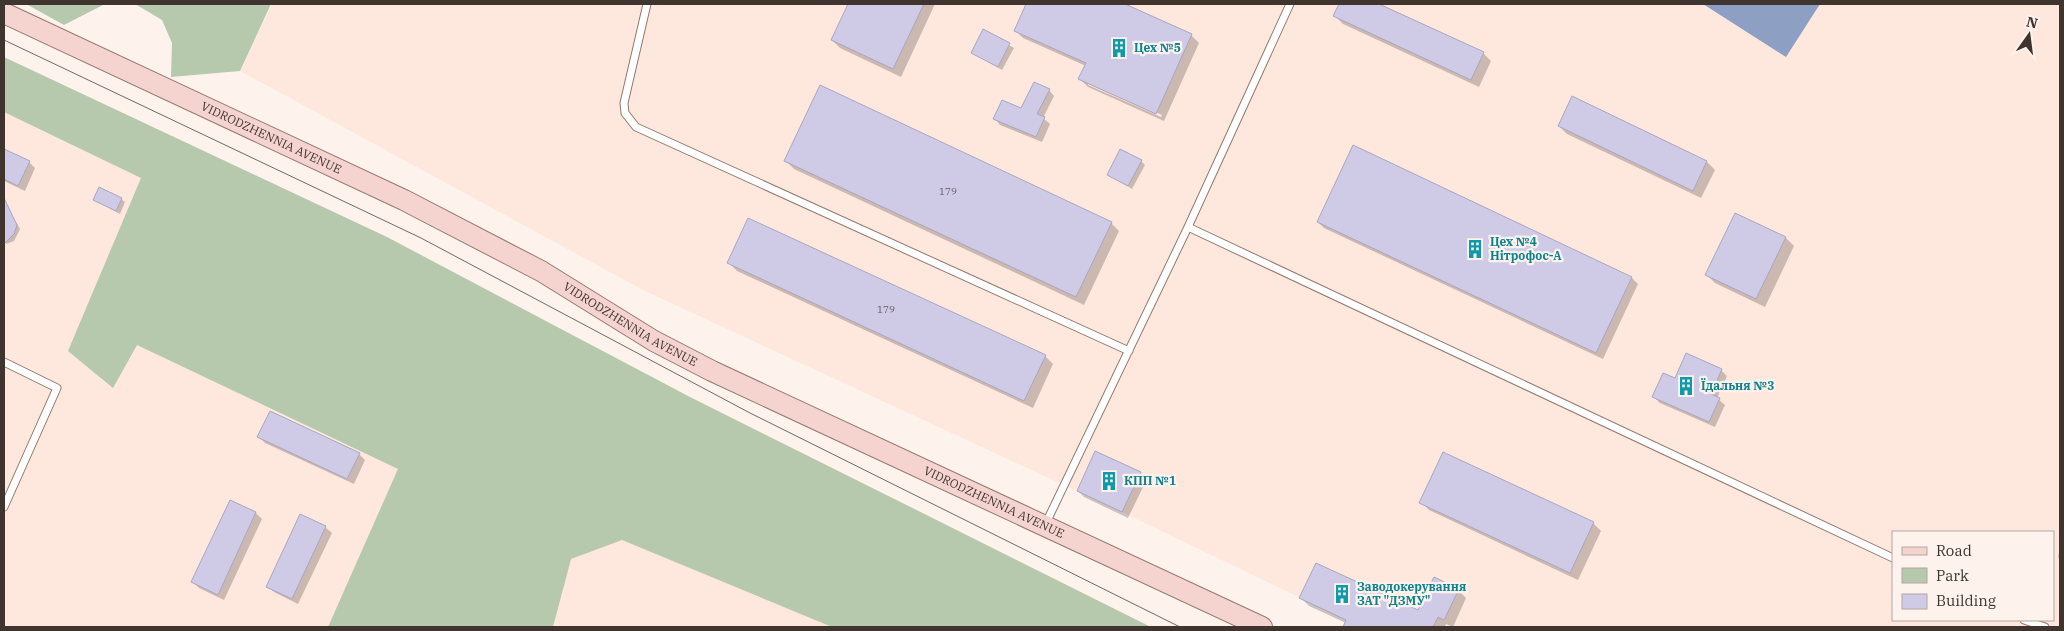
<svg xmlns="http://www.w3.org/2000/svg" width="2064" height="631" viewBox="0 0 2064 631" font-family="'IBM Plex Serif',serif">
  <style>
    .built { fill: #fee7dd; fill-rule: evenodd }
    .green { fill: #b6c9ad }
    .water { fill: #8da0c3 }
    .shadow { fill: #0003; fill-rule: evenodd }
    .building { fill: #cfcbe7; stroke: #a9a6c0 }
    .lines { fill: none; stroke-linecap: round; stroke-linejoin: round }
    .lane-casing { stroke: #93796d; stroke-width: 9 }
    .secondary-casing { stroke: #93796d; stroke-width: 22 }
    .lane { stroke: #fff; stroke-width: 7 }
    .secondary { stroke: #f5d4cf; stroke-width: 20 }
    .tram { stroke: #746863; stroke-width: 1 }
    .labels { text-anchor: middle; stroke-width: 4.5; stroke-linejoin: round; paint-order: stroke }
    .number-label { font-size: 10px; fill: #645a5d }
    .culture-label { font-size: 12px; font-weight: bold; fill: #0d838f; stroke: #fef2ed; text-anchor: start }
    .street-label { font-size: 12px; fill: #40342f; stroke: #fef2ed }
  </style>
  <rect width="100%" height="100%" fill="#fef2ed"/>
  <!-- built -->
  <path class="built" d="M272 4H2060V627H1343L1346 620 1122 512 643 290 240 71ZM1893 532H2053V620H1893Z
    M4 108 142 171 954 627H4Z"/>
  <!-- green -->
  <path class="green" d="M26 4H271L240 71 171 77 172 43 162 20 135 4 103 5 64 25Z
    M4 57 387 237 690 397 1151 627H832L622 540 571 559 553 627H328L398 469 137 345 113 388 68 351 141 178 4 112Z"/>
  <!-- water -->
  <path class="water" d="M1703 4H1820L1786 57Z"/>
  <!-- shadow -->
  <path class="shadow" d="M849 4H935L901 77 840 48 832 40Z
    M1027 4H1122L1191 35 1199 43 1164 121 1088 87 1080 79 1086 66 1023 38 1015 30ZM1088 82 1162 115 1161 117 1088 85Z
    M1340 4H1376L1483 53 1491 61 1479 87 1343 24 1335 16Z
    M984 31 1014 48 1002 70 973 53Z
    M1049 90 1054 96 1043 118 1050 124 1042 142 1000 125 995 119 1022 109Z
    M1559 126 1707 162 1715 170 1701 198 1567 134Z
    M1353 147 1632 278 1638 284 1603 359 1324 228 1318 222Z
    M4 150 29 162 35 168 25 191 4 181Z
    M786 161 1111 223 1119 231 1084 305 794 169Z
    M1141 161 1145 165 1132 189 1108 174Z
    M121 199 125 202 120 214 94 200Z
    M4 212 13 217 20 229 14 241 6 244Z
    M1736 215 1786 238 1794 246 1765 307 1715 283 1707 275Z
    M729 263 1045 356 1053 364 1033 408 737 271Z
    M1721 370 1727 376 1717 398 1725 405 1715 427 1660 403 1654 397 1675 380Z
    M259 437 359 454 365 460 354 484 265 443Z
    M1141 473 1147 479 1128 518 1084 497 1078 491Z
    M231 501 256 513 262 519 224 600 199 588 193 582Z
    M1421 502 1593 523 1601 531 1578 580 1429 510Z
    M301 516 325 527 332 533 298 604 274 592 268 586Z
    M2060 548V560L2058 557Z
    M1458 590 1466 598 1453 627 1446 624 1445 627H1344L1346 623 1309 606 1301 598 1419 612Z"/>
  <!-- building -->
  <path class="building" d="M848 4H924L893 69 831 40Z
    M1026 4H1125L1192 34 1156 114 1078 79 1086 63 1014 31Z
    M1339 4H1379L1484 52 1471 80 1333 16Z
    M983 29 1010 43 998 67 971 53Z
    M1034 82 1050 89 1037 114 1045 117 1036 137 993 119 1002 100 1021 108Z
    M820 85 1112 222 1076 297 784 161Z
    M1572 96 1707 161 1693 191 1558 126Z
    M1353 145 1632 277 1596 353 1317 222Z
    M4 149 30 161 18 186 4 179Z
    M1120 149 1142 160 1128 186 1107 175Z
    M99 187 122 198 116 211 93 200Z
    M4 198 17 225 14 234 4 244Z
    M1735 213 1786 237 1756 299 1705 275Z
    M748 218 1046 355 1024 401 727 263Z
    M1686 353 1722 369 1711 394 1720 398 1709 422 1652 397 1663 373 1675 378Z
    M270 411 360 453 347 479 257 437Z
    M1095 451 1141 472 1122 512 1077 491Z
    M1443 452 1594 522 1570 573 1419 503Z
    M230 500 256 512 218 595 191 582Z
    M300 514 326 526 292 599 266 587Z
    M1316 563 1418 610 1434 577 1459 589 1444 620 1438 617 1433 627H1343L1346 620 1299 598Z"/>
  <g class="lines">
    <!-- lane casing -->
    <g class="lane-casing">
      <path id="lane" d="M647 4 624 103 625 113 636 127 1129 351
        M1188 227 1893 558
        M4 362 57 388 4 507
        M1045 525 1188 227 1290 4
        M2024 620 2045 627"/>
    </g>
    <!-- secondary casing -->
    <g class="secondary-casing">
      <g id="secondary">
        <path id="s1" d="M4 13 404 200 541 271 654 341 712 371 1262 627"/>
      </g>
    </g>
    <!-- lane -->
    <use href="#lane" class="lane"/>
    <!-- secondary -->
    <use href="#secondary" class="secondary"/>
    <!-- tram -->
    <path class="tram" d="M4 40 421 238 750 413 1180 627"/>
  </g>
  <!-- icons -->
  <defs>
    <g id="building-bare" transform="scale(1.5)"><path d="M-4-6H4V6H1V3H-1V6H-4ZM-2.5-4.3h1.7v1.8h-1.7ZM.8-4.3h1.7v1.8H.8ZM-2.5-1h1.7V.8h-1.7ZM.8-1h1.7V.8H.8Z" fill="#0f9aa8" stroke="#fef2ed" stroke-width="2.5" paint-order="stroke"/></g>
  </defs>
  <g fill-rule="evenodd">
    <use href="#building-bare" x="1119" y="48"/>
    <use href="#building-bare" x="1475" y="249"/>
    <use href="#building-bare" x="1686" y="386"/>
    <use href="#building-bare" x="1109" y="481"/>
    <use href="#building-bare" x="1342" y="594"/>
  </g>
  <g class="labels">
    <!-- number labels -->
    <g class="number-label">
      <text x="948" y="195">179</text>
      <text x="886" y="313">179</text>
    </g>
    <!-- culture labels -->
    <g class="culture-label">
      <text x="1134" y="52">Цех №5</text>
      <text x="1490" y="246">Цех №4<tspan x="1490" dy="14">Нітрофос-А</tspan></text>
      <text x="1701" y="390">Їдальня №3</text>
      <text x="1124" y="485">КПП №1</text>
      <text x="1357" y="591">Заводокерування<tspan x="1357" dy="14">ЗАТ "ДЗМУ"</tspan></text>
    </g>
    <!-- street labels -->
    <g class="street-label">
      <text dy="4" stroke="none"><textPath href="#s1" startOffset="295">VIDRODZHENNIA AVENUE</textPath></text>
      <text dy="4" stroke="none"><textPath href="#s1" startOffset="700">VIDRODZHENNIA AVENUE</textPath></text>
      <text dy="4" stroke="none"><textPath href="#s1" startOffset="1105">VIDRODZHENNIA AVENUE</textPath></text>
    </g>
  </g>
  <!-- border -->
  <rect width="2064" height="631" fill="none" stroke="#40342f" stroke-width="10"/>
  <!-- legend -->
  <rect x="1892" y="531" width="162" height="90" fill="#fef2ed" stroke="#b2a6a1"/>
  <rect x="1902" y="547" width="25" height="8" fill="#f5d4cf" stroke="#b2a6a1"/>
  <text x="1936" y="556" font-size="15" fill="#40342f">Road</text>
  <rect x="1902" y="568" width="25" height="15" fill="#b6c9ad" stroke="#b2a6a1"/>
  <text x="1936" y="581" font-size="15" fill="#40342f">Park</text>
  <rect x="1902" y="594" width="25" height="15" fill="#cfcbe7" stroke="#b2a6a1"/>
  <text x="1936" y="606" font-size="15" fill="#40342f">Building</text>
  <!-- north arrow -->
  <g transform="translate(2029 35) rotate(14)" stroke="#fef2ed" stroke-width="4" paint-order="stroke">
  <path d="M0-4L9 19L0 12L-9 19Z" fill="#40342f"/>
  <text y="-8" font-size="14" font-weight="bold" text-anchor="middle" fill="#40342f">N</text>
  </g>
</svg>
